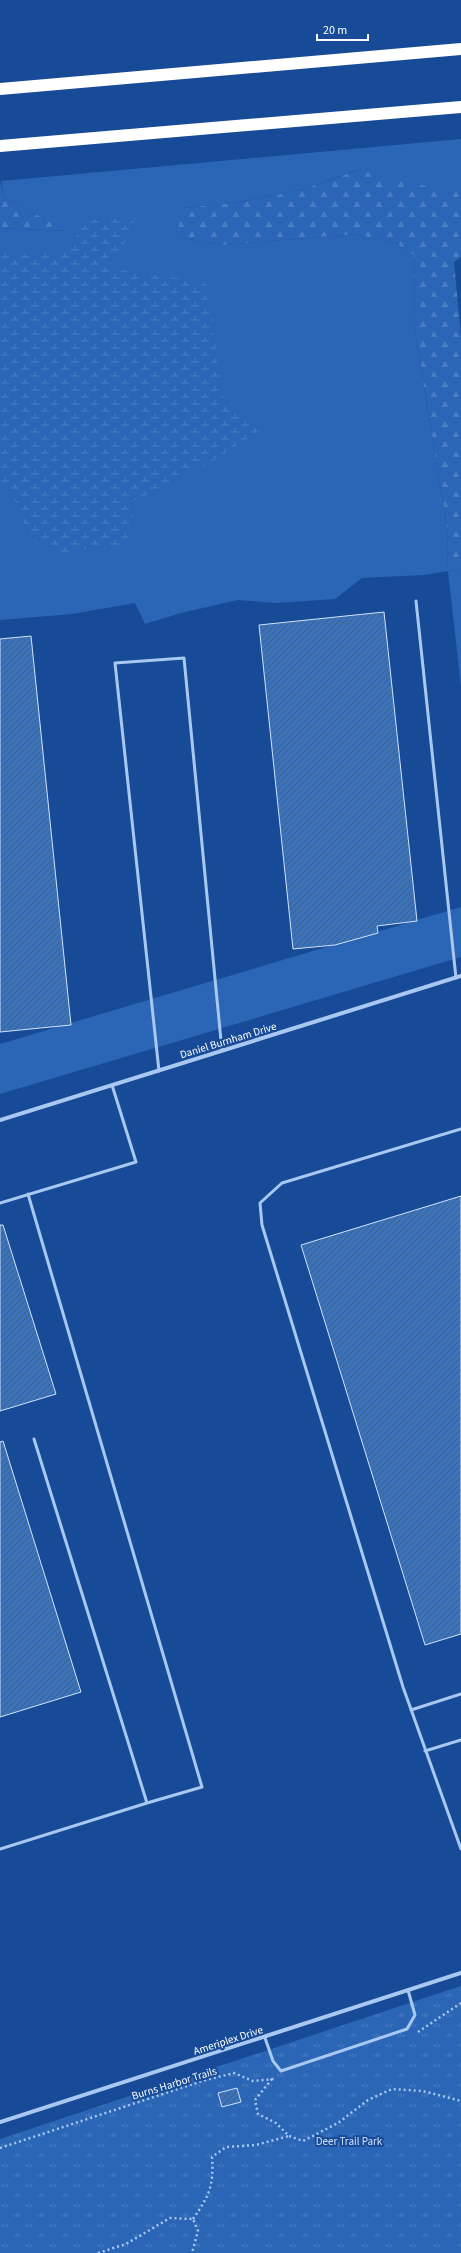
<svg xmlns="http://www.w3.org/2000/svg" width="461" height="2253" viewBox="0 0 461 2253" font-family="'Source Sans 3',sans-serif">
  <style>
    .grass { fill: #2a65b6 }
    .forest { fill: url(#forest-firs) }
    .wetland { fill: url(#wetland-marsh) }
    .park { fill: url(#park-tufts) }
    .building { fill: url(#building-hatch); stroke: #d0e3fc }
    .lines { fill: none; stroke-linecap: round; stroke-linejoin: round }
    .path { stroke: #a9c8f1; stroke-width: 2.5; stroke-dasharray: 2 3; stroke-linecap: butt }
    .service { stroke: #a9c8f1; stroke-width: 3 }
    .minor { stroke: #a9c8f1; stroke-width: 4 }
    .motorway { stroke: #fff; stroke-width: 12 }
    .labels { text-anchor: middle; stroke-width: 4; stroke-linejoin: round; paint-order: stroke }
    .street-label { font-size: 11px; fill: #fff; stroke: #174b97 }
    .park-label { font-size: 11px; fill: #d0e3fc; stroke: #174b97 }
  </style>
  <defs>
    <pattern id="forest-firs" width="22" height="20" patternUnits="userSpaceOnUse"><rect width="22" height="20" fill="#2a65b6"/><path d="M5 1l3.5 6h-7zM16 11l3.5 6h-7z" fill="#4a7cc1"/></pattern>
    <pattern id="wetland-marsh" width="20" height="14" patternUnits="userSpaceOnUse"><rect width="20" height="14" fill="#2a65b6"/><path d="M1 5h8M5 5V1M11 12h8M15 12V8" fill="none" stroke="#4a7cc1"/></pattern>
    <pattern id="park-tufts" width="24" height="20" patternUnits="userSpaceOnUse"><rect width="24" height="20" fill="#2a65b6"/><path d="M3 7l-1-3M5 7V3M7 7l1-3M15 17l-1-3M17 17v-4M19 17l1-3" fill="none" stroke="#4a7cc1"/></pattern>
    <pattern id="building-hatch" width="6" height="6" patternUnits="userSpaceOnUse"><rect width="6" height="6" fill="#3b72bc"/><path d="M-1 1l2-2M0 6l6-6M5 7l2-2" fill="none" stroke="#445d7e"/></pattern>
  </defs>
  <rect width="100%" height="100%" fill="#174b97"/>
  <!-- grass -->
  <path class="grass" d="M461 139V189H442L409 184 358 170 301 190 240 202 183 208 176 237 223 245 355 234 395 243 414 255 415 331 447 527 448 570 461 571V687L448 571 424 575 362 578 335 599 277 603 238 600 181 613 145 624 135 603 72 614 0 620V228L68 231 4 198 1 181Z
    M461 907V957L0 1094V1044Z"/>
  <!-- forest -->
  <path class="forest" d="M359 170C393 179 425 189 461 189V257L454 262 461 336V571L448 570 447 527 415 331 414 255 395 243 355 234 223 245 176 237 182 208 240 202 301 190Z
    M0 181 4 198 69 231 0 228Z"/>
  <!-- wetland -->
  <path class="wetland" d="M136 217 124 244 105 268 205 282 213 323 221 395 261 430 208 464 129 503 134 521 124 548H94L64 553 46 548 30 539 12 492 0 491V253L68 250 86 220Z"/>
  <!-- park -->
  <path class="park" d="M461 1986V2253H0V2139Z"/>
  <!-- building -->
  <path class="building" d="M384 612 417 921 377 926 378 933 335 945 293 949 259 625Z
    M31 636 71 1025 0 1032V639Z
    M461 1196V1634L425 1645 301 1245Z
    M0 1225H3L56 1394 0 1411Z
    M3 1441 81 1692 0 1717V1442Z
    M237 2088 241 2102 222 2107 218 2093Z"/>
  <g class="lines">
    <!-- path -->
    <path class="path" d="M418 2032 461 2003
      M272 2079 255 2100 258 2114 276 2123 289 2136 303 2141 338 2123 368 2100 392 2089 423 2091 461 2101
      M0 2148 202 2081 234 2073 253 2081 274 2079
      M193 2219C209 2196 214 2186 212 2157L226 2147 256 2145 289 2136
      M98 2253 126 2244 170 2218 193 2219 198 2231 192 2253"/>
    <!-- service -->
    <path class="service" d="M416 601 456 978
      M159 1071 115 663 184 658 222 1051
      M461 1129 282 1183 260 1203 262 1225 403 1687 461 1849
      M28 1194 202 1787 147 1803
      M0 1203 136 1162 112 1085
      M411 1710 461 1694
      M425 1751 461 1740
      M0 1849 147 1803 34 1439
      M265 2038 273 2061 281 2071 407 2029 415 2015 408 1990"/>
    <!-- minor -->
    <path class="minor" d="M0 1120 461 976
      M0 2122 461 1973"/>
    <!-- motorway -->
    <path class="motorway" d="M0 89 461 49
      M0 146 461 107"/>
  </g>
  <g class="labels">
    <!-- street labels -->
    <g class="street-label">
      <text transform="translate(228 1040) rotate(-17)" y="4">Daniel Burnham Drive</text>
      <text transform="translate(228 2040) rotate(-18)" y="4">Ameriplex Drive</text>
      <text transform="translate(174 2083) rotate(-17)" y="4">Burns Harbor Trails</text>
    </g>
    <!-- park labels -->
    <g class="park-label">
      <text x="349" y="2145">Deer Trail Park</text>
    </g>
  </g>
  <!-- scale -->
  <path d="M317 34v6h51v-6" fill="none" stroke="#ffffff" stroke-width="2"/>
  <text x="323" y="34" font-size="12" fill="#ffffff" stroke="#174b97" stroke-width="3" paint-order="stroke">20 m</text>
</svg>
